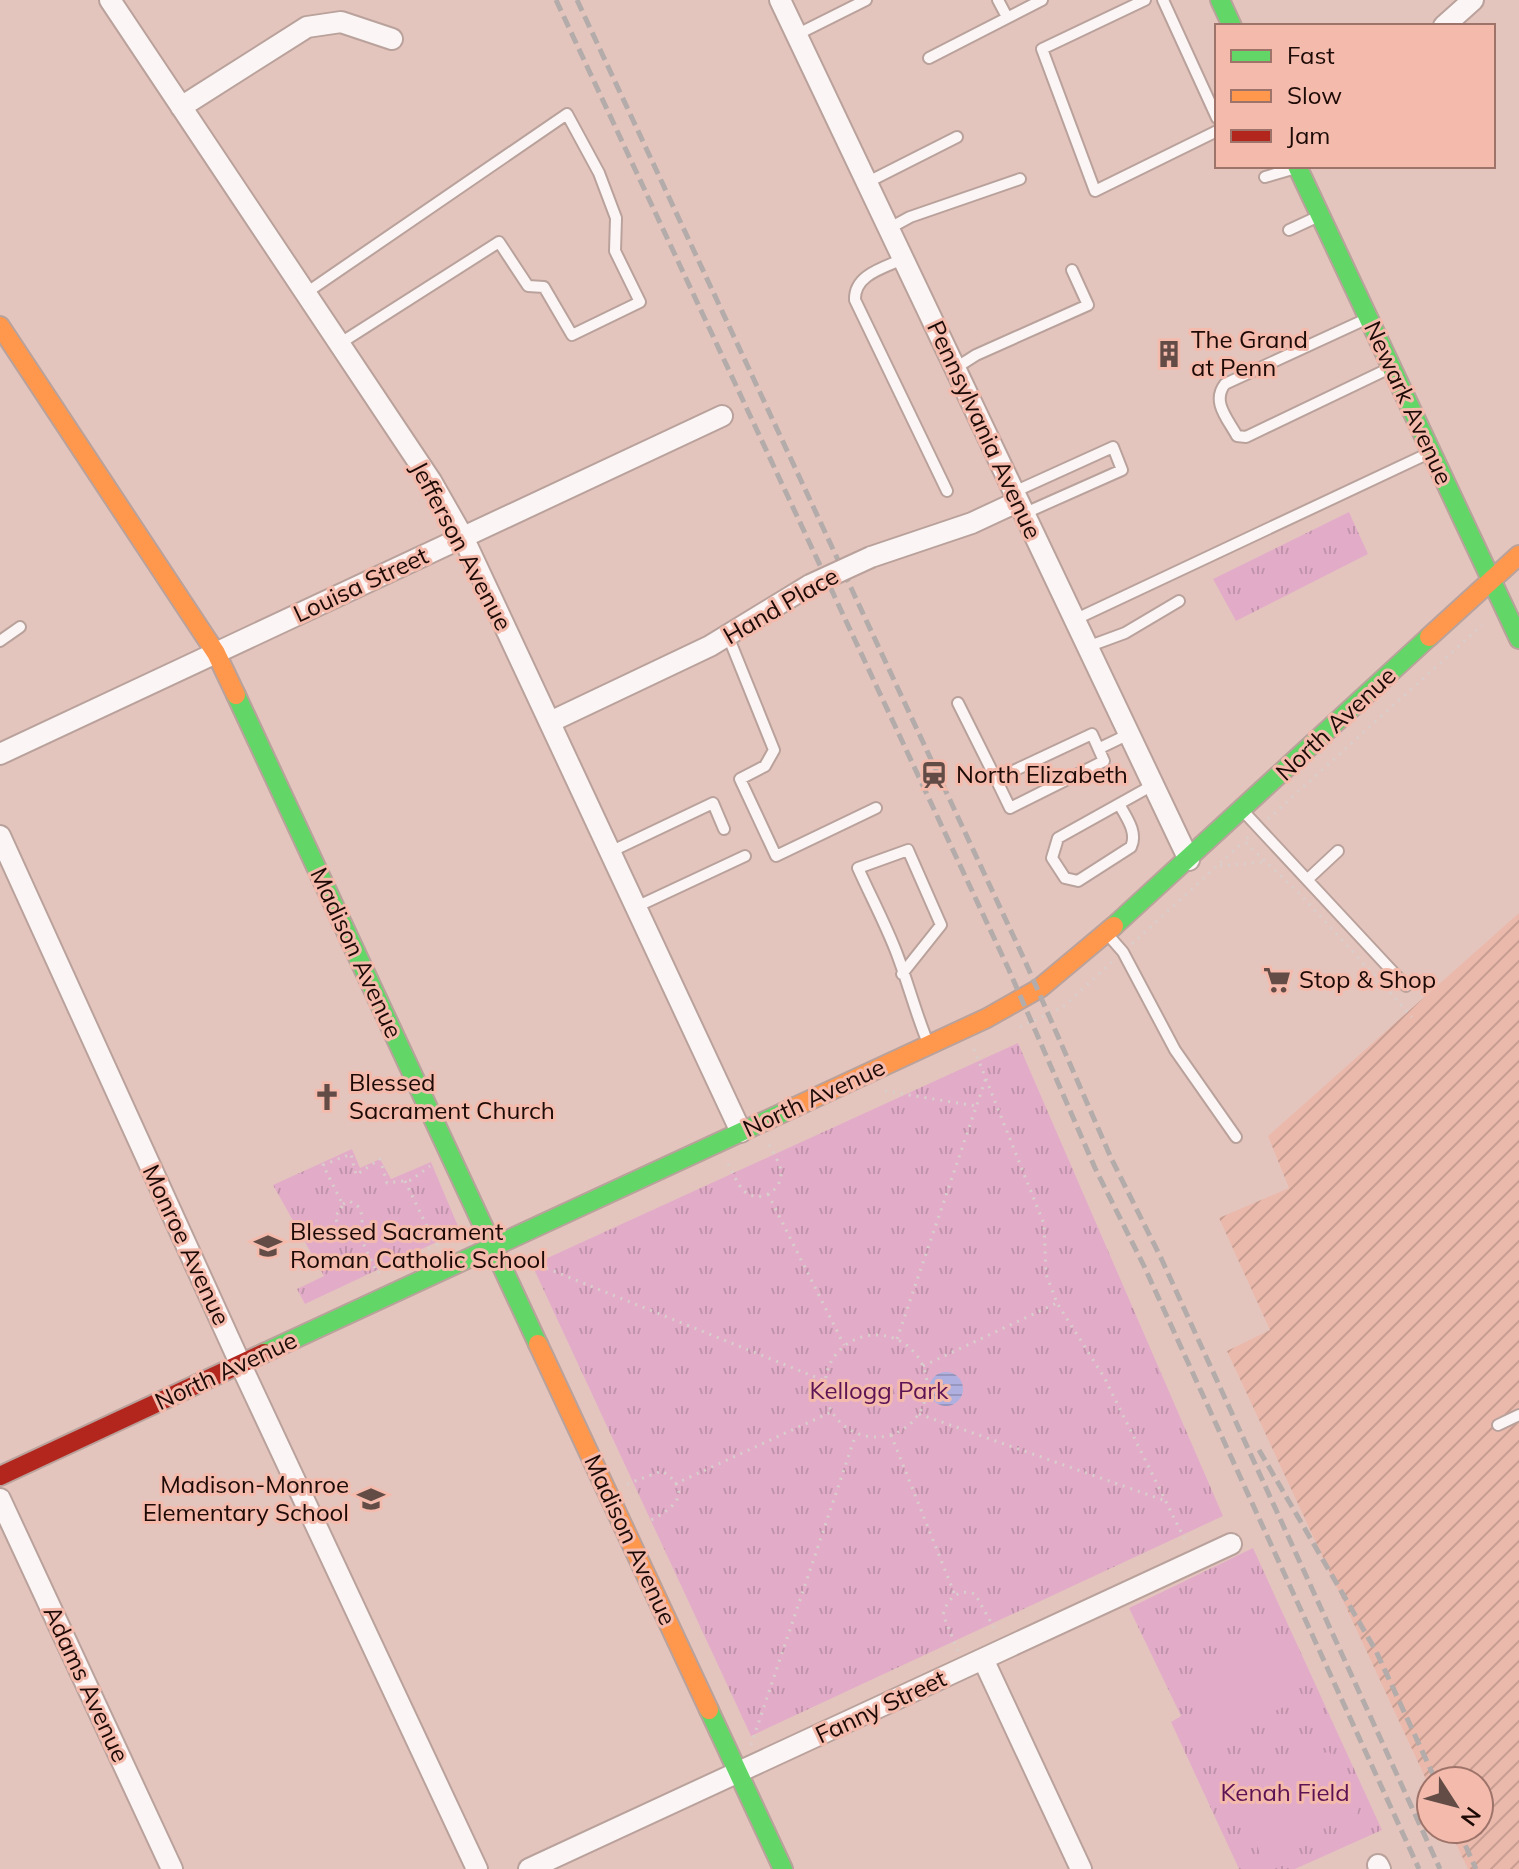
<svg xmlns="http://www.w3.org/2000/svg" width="1519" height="1869" viewBox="0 0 1519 1869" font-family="Mulish,sans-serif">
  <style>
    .industrial { fill: url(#industrial-furrows) }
    .grass { fill: url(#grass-tufts) }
    .pitch { fill: #e2acc9 }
    .water { fill: url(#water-rules) }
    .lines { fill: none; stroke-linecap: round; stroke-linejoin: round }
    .lane-casing { stroke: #baa29c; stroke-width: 14 }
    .street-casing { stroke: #baa29c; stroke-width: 24 }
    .fast-casing { stroke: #baa29c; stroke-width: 22 }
    .slow-casing { stroke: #baa29c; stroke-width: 22 }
    .jam-casing { stroke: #baa29c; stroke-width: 22 }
    .path { stroke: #d8cecb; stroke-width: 3; stroke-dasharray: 2 6; stroke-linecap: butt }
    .lane { stroke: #fbf6f5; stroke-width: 10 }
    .street { stroke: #fbf6f5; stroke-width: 20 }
    .fast { stroke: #63d668; stroke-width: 18 }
    .slow { stroke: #ff974d; stroke-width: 18 }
    .jam { stroke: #b3261e; stroke-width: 18 }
    .rail { stroke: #b3acaa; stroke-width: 5; stroke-dasharray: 12 6; stroke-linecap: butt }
    .street-bridge-casing { stroke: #baa29c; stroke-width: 24; stroke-linecap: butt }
    .street-bridge { stroke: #fbf6f5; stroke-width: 20 }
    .labels { text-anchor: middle; stroke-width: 6; stroke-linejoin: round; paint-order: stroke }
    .poi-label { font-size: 24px; fill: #1d0a06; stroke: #f4bbad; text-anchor: start }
    .street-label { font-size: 24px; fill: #1d0a06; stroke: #f4bbad }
    .park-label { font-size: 24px; fill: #5d1353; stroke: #f4bbad }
  </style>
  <defs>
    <pattern id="industrial-furrows" width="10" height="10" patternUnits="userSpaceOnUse" patternTransform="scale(2)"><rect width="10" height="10" fill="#eab9ac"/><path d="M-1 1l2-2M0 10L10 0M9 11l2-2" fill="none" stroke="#c89e92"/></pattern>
    <pattern id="grass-tufts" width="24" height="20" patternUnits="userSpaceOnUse" patternTransform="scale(2)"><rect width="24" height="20" fill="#e2acc9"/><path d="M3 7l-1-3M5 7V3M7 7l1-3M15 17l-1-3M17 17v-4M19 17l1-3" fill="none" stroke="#c193ab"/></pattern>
    <pattern id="water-rules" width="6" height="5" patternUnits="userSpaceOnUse" patternTransform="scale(2)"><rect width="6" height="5" fill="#afb0e0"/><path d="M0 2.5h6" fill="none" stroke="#9696bf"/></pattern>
  </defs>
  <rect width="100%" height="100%" fill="#e4c5bd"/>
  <!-- industrial -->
  <path class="industrial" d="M1519 913V1869H1468L1449 1829H1479V1781H1431V1790L1227 1351 1270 1330 1219 1218 1289 1188 1268 1136Z"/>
  <!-- grass -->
  <path class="grass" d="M1349 512 1368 554 1236 621 1213 579Z
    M1018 1043 1223 1516 751 1736 532 1265Z
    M352 1149 360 1168 380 1159 391 1179 431 1162 460 1231 305 1304 297 1289 324 1276 273 1185Z
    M1253 1548 1382 1830 1295 1869H1239L1171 1722 1181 1716 1129 1608Z"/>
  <!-- pitch -->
  <path class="pitch" d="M1275 1636 1303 1698 1208 1742 1180 1681Z
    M1329 1751 1358 1813 1262 1857 1234 1796Z"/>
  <!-- water -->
  <path class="water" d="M929 1389a17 17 0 1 1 34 0a17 17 0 1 1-34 0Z"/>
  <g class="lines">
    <!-- lane casing -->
    <g class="lane-casing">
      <path id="lane" d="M998 0 1007 17
        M1145 0 1042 49 1095 191 1217 131
        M1163 0 1217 118
        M796 35 866 0
        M929 58 1042 0
        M1265 177 1296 168
        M866 183 957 137
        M888 229 910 217 1020 179
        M1289 230 1317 217
        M903 259C883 268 854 275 855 300L947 491
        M306 293 567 114 599 173 616 218 615 251 640 302 572 335 544 287 528 286 499 242 339 344
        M1364 320 1225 384C1211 402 1228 419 1237 436L1246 437 1390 368
        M954 369 976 355 1088 305 1072 270
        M1014 492 1113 447 1122 470 1023 514
        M1074 620 1427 454
        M728 636 774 750 765 766 740 779 776 856 876 808
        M0 641 20 627
        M1087 647 1125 633 1179 601
        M958 703 996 779
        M1092 734 1104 761 1010 808 996 779Z
        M1100 748 1129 734
        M1119 804C1126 817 1138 832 1131 847L1078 881 1065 878 1052 858 1058 838 1153 785
        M1244 812 1406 986
        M610 852 713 803 724 829
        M1308 879 1338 851
        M636 907 745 856
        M1109 936 1123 952 1175 1050 1236 1137
        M902 974 941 925 908 850 858 868C871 897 886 925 897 954 908 983 916 1014 928 1043
        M1498 1425 1519 1415"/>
    </g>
    <!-- street casing -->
    <g class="street-casing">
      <path id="street" d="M110 0 431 481 463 537 741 1132
        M780 0 1189 860
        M1444 26 1473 0
        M181 107 307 27 341 22 392 39
        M871 557 972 523 1017 502
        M550 722 710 646 810 585
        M0 754 722 416
        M0 836 245 1374 477 1869
        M0 1499 172 1869
        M983 1659 1081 1869
        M1378 1865 1380 1869
        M529 1869 1231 1544"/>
    </g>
    <!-- fast casing -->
    <g class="fast-casing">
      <path id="fast" d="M1220 0 1232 26
        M1297 166 1519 639
        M236 695 538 1344
        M1114 926 1429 637
        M264 1353 795 1107
        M709 1710 783 1869"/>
    </g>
    <!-- slow casing -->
    <g class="slow-casing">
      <path id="slow" d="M0 326 216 653 236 695
        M1429 637 1519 555
        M795 1107 987 1018 1040 988 1114 926
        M538 1344 709 1710"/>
    </g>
    <!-- jam casing -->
    <g class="jam-casing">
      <path id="jam" d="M0 1476 264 1353"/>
    </g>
    <!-- path -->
    <path class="path" d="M1268 819 1482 625
      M1248 837 1244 841 1300 894 1412 1017
      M1220 866 1264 862
      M1132 944 1244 841
      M1020 1027 1063 1007 1114 960
      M974 1049 1044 1224 1046 1274 1057 1303 1104 1377 1186 1542
      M885 1091 976 1106
      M728 1164C733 1172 737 1184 744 1191 758 1204 781 1192 781 1174 781 1164 773 1153 769 1144
      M405 1181 436 1245 463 1232
      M768 1194 844 1345
      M343 1204 349 1201C361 1206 362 1211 362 1223L357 1230
      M357 1230 339 1227 335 1217 343 1205 323 1165 351 1154 356 1175 380 1159 387 1183 411 1180 430 1166
      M357 1230 377 1273 436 1245
      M524 1259 825 1381
      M825 1386a51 51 0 1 1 102 0a51 51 0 1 1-102 0Z
      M897 1339 986 1078
      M923 1366 1057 1303
      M919 1414 1166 1501
      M891 1435 955 1595
      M627 1484 662 1471C697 1493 670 1511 647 1522
      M675 1484 831 1412
      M958 1651 943 1615C947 1599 958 1588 975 1594L997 1633
      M751 1745 856 1434"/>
    <!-- lane -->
    <use href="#lane" class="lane"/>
    <!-- street -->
    <use href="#street" class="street"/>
    <!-- fast -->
    <use href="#fast" class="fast"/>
    <!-- slow -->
    <use href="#slow" class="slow"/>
    <!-- jam -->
    <use href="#jam" class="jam"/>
    <!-- rail -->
    <path class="rail" d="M556 0 1009 970 1095 1168 1144 1266 1419 1869
      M577 0 1025 961 1112 1160 1161 1258 1440 1869
      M1259 1450 1376 1651 1436 1781
      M1458 1829 1476 1869"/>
    <!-- street-bridge casing -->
    <g class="street-bridge-casing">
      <path id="street-bridge" d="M810 585 871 557"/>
    </g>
    <!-- street-bridge -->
    <use href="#street-bridge" class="street-bridge"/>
  </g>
  <!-- icons -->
  <defs>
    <g id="building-bare" transform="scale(2.16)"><path d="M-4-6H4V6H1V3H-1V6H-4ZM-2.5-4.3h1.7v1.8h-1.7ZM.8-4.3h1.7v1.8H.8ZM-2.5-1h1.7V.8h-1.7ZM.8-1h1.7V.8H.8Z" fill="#634b46" stroke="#f4bbad" stroke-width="2.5" paint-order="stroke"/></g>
    <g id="station-bare" transform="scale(2.16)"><path d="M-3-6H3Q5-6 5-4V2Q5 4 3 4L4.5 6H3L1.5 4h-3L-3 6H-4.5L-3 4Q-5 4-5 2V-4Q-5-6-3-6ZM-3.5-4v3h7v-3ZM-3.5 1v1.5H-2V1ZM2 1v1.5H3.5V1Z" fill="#634b46" stroke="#f4bbad" stroke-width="2.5" paint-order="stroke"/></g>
    <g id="supermarket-bare" transform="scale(2.16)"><path d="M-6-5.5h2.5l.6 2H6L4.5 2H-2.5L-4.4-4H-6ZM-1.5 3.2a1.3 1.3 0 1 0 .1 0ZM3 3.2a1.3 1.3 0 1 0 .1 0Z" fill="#634b46" stroke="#f4bbad" stroke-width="2.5" paint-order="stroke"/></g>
    <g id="church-bare" transform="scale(2.16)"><path d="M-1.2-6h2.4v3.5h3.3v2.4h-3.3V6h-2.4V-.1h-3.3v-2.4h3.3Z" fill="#634b46" stroke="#f4bbad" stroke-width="2.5" paint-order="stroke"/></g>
    <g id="school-bare" transform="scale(2.16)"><path d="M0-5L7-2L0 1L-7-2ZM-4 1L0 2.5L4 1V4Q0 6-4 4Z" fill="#634b46" stroke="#f4bbad" stroke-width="2.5" paint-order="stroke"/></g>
  </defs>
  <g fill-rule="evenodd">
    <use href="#building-bare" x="1169" y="354"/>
    <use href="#station-bare" x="934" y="775"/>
    <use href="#supermarket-bare" x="1277" y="980"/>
    <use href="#church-bare" x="327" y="1097"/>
    <use href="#school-bare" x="268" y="1246"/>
    <use href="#school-bare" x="371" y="1499"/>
  </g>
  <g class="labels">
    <!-- poi labels -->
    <g class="poi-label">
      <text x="1191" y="348">The Grand<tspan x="1191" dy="28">at Penn</tspan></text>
      <text x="956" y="783">North Elizabeth</text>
      <text x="1299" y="988">Stop &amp; Shop</text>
      <text x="349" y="1091">Blessed<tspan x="349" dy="28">Sacrament Church</tspan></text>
      <text x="290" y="1240">Blessed Sacrament<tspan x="290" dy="28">Roman Catholic School</tspan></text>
      <text x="349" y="1493" text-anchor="end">Madison-Monroe<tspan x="349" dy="28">Elementary School</tspan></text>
    </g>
    <!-- street labels -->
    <g class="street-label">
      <text transform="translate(1408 403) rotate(65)" y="8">Newark Avenue</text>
      <text transform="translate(984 430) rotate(65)" y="8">Pennsylvania Avenue</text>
      <text transform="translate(461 546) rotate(62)" y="8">Jefferson Avenue</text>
      <text transform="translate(361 585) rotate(-25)" y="8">Louisa Street</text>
      <text transform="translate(781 606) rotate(-30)" y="8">Hand Place</text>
      <text transform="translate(1336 724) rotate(-43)" y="8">North Avenue</text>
      <text transform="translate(356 953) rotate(65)" y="8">Madison Avenue</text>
      <text transform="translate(814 1098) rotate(-25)" y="8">North Avenue</text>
      <text transform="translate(186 1245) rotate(65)" y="8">Monroe Avenue</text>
      <text transform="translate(226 1371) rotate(-25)" y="8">North Avenue</text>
      <text transform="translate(630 1540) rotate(65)" y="8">Madison Avenue</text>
      <text transform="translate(86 1684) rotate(65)" y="8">Adams Avenue</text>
      <text transform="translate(881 1707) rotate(-25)" y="8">Fanny Street</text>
    </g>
    <!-- park labels -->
    <g class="park-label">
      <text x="879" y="1399">Kellogg Park</text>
      <text x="1285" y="1801">Kenah Field</text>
    </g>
  </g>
  <!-- legend -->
  <rect x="1215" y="24" width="280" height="144" fill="#f4bbad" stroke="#9e746a" stroke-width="2"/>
  <rect x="1231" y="50" width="40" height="12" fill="#63d668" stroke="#9e746a" stroke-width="2"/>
  <text x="1287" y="64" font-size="24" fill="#1d0a06">Fast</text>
  <rect x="1231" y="90" width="40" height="12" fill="#ff974d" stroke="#9e746a" stroke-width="2"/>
  <text x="1287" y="104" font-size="24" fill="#1d0a06">Slow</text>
  <rect x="1231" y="130" width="40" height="12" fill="#b3261e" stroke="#9e746a" stroke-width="2"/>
  <text x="1287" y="144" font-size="24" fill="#1d0a06">Jam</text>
  <!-- north arrow -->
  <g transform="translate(1455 1805) rotate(126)"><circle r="38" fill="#f4bbad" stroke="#9e746a" stroke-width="2"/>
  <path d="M0-6L14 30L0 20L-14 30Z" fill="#634b46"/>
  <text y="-12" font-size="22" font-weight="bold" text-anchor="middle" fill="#1d0a06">N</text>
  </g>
</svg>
